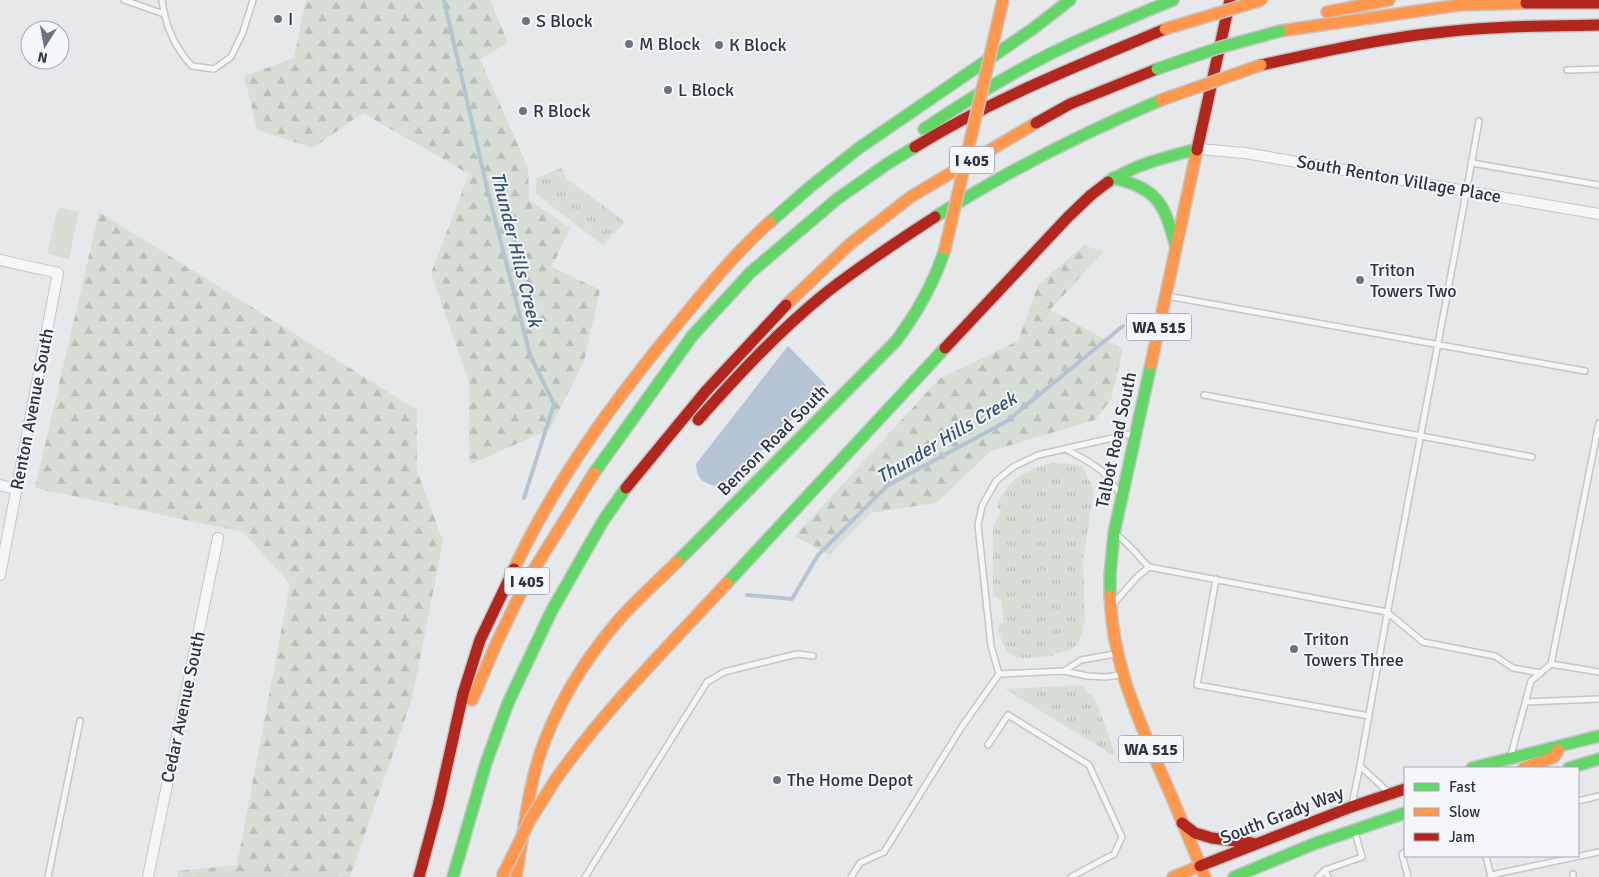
<svg xmlns="http://www.w3.org/2000/svg" width="1599" height="877" viewBox="0 0 1599 877" font-family="Signika,sans-serif">
  <style>
    .grass { fill: url(#grass-tufts) }
    .forest { fill: url(#forest-firs) }
    .park { fill: #d6ded6 }
    .water { fill: #b4c4d5 }
    .lines { fill: none; stroke-linecap: round; stroke-linejoin: round }
    .stream { stroke: #b4c4d5; stroke-width: 4 }
    .lane-casing { stroke: #c4c6c8; stroke-width: 8 }
    .street-casing { stroke: #c4c6c8; stroke-width: 12 }
    .fast-casing { stroke: #c4c6c8; stroke-width: 14 }
    .slow-casing { stroke: #c4c6c8; stroke-width: 14 }
    .jam-casing { stroke: #c4c6c8; stroke-width: 14 }
    .lane { stroke: #f5f6f7; stroke-width: 5 }
    .street { stroke: #f5f6f7; stroke-width: 10 }
    .fast { stroke: #63d668; stroke-width: 11 }
    .slow { stroke: #ff974d; stroke-width: 11 }
    .jam { stroke: #b3261e; stroke-width: 11 }
    .fast-bridge-casing { stroke: #c4c6c8; stroke-width: 14; stroke-linecap: butt }
    .slow-bridge-casing { stroke: #c4c6c8; stroke-width: 14; stroke-linecap: butt }
    .fast-bridge { stroke: #63d668; stroke-width: 11 }
    .slow-bridge { stroke: #ff974d; stroke-width: 11 }
    .poi-dot { fill: #6c737f; stroke: #f4f6f9; stroke-width: 2 }
    .labels { text-anchor: middle; stroke-width: 4; stroke-linejoin: round; paint-order: stroke }
    .shield { fill: #f4f6f9; stroke: #676e7b; stroke-width: 1 }
    .shield-label { font-size: 16px; font-weight: bold; fill: #2b3445 }
    .poi-label { font-size: 18px; fill: #2b3445; stroke: #f4f6f9; text-anchor: start }
    .street-label { font-size: 18px; fill: #2b3445; stroke: #f4f6f9 }
    .water-label { font-size: 19px; font-style: italic; fill: #34527a; stroke: #f4f6f9 }
  </style>
  <defs>
    <pattern id="grass-tufts" width="24" height="20" patternUnits="userSpaceOnUse" patternTransform="scale(1.25)"><rect width="24" height="20" fill="#d6ded6"/><path d="M3 7l-1-3M5 7V3M7 7l1-3M15 17l-1-3M17 17v-4M19 17l1-3" fill="none" stroke="#b8bfb9"/></pattern>
    <pattern id="forest-firs" width="22" height="20" patternUnits="userSpaceOnUse" patternTransform="scale(1.25)"><rect width="22" height="20" fill="#d6ded6"/><path d="M5 1l3.5 6h-7zM16 11l3.5 6h-7z" fill="#b8bfb9"/></pattern>
  </defs>
  <rect width="100%" height="100%" fill="#e6e8ea"/>
  <!-- grass -->
  <path class="grass" d="M561 168 567 179 625 222 603 245 536 194V178Z
    M1054 462 1083 466 1094 491 1083 559 1085 622 1078 645 1067 651 1054 654 1053 656C1044 657 1025 659 1017 657 1004 654 999 637 999 625L1004 623 1001 601 993 595V526L1001 511 997 506C1008 477 1027 470 1054 462Z
    M1082 685 1086 691 1095 698 1115 754H1111L1005 689Z"/>
  <!-- forest -->
  <path class="forest" d="M306 0H490L508 43 480 59 528 168 529 200 570 228 552 267 600 290 584 361 550 429 469 465V383L431 273 469 174 363 113 313 148 257 130 244 76 294 58Z
    M99 212 417 410V471L443 541 412 699 350 877H178L177 871 237 865 290 584 243 532 35 488Z
    M1084 245 1103 252 1050 310 1123 349 1111 400 1095 420 991 451 936 503 871 513 829 555 795 536 939 379 1018 341 1038 285Z"/>
  <!-- park -->
  <path class="park" d="M58 207 79 212 69 259 47 254Z"/>
  <!-- water -->
  <path class="water" d="M788 346 826 385 731 481 717 487C703 482 697 480 696 464Z"/>
  <g class="lines">
    <!-- stream -->
    <path class="stream" d="M444 0 487 188 530 355 554 404 524 498
      M747 595 792 599 818 555 887 486 1007 421 1123 326"/>
    <!-- lane casing -->
    <g class="lane-casing">
      <path id="lane" d="M124 0 164 14
        M162 0C165 25 175 48 192 66L214 69 231 57 243 32 253 0
        M1567 70 1599 69
        M1472 163 1599 185
        M1167 296 1585 371
        M1204 395 1532 457
        M1066 449 1089 462 1102 471 1119 492
        M1149 567 1387 612 1423 642 1495 656 1513 668 1541 673
        M1216 579 1197 685 1369 716
        M1115 602 1137 577 1149 567C1137 556 1131 545 1118 536
        M1551 664 1599 672
        M1064 671 1081 660 1115 654
        M999 674 1064 671 1087 676 1106 677 1120 675
        M1525 702 1599 699
        M988 745 1008 715 1089 765 1122 837 1114 854 1071 877
        M1511 755 1531 681 1551 664 1599 423
        M1360 766C1397 550 1441 336 1479 121
        M1578 801 1599 796
        M1352 804 1360 766 1387 791
        M1405 852 1402 854 1408 877
        M1486 856 1491 877
        M1491 875 1599 852
        M48 877 80 721
        M585 877 707 682 724 672 797 654 813 656
        M851 877 860 863 884 852 961 728 999 674 991 646 978 525 982 506 996 481 1013 467 1038 455 1134 433
        M1318 877 1325 870
        M1328 877 1325 870 1362 857 1355 832
        M1573 877V874"/>
    </g>
    <!-- street casing -->
    <g class="street-casing">
      <path id="street" d="M1198 149 1245 153 1599 214
        M0 260 58 273 0 575
        M0 485 17 489
        M148 877 218 538"/>
    </g>
    <!-- fast casing -->
    <g class="fast-casing">
      <path id="fast" d="M924 129C964 102 1006 76 1050 54 1090 34 1132 17 1173 0
        M1113 178C1159 189 1164 204 1176 247
        M1108 182C1136 164 1166 157 1198 149
        M935 217C1007 171 1083 133 1161 100
        M770 222 810 187 859 148 1034 28 1070 0
        M594 473 693 335 751 272 837 199 887 164 915 147
        M677 562 896 341C917 313 934 283 945 249
        M727 583 945 348
        M1110 596V575L1114 533 1151 364
        M1472 768 1599 736
        M1569 768 1599 759
        M453 877 486 763 508 703 551 612 603 521 626 488
        M1234 877 1316 843 1405 813"/>
    </g>
    <!-- slow casing -->
    <g class="slow-casing">
      <path id="slow" d="M1327 12 1389 0
        M1280 31 1459 5 1526 3
        M786 305 850 244 912 196 1036 123
        M1151 364 1197 150
        M514 569C556 479 617 397 680 321 708 287 737 251 770 222
        M1110 596C1113 660 1132 703 1156 761 1173 799 1189 838 1205 877
        M472 700 497 642 525 584 594 473
        M1524 768 1554 757 1558 750
        M556 779C606 708 668 647 727 583
        M516 877C523 837 527 796 539 757 555 708 584 661 617 622 635 601 657 582 677 562
        M1173 877 1200 866"/>
    </g>
    <!-- jam casing -->
    <g class="jam-casing">
      <path id="jam" d="M1526 3H1599
        M1261 65C1321 52 1382 38 1444 32 1495 26 1547 26 1599 25
        M1036 123 1070 104 1157 69
        M915 147C994 98 1080 65 1165 29
        M1197 150 1230 0
        M945 348 1068 217 1091 195 1108 182
        M698 420C737 376 777 333 822 296 858 267 897 242 935 217
        M626 488 706 391 786 305
        M1182 823 1195 833 1212 838 1252 843
        M1200 866 1351 807 1405 789
        M419 877 438 806 463 694 480 640 514 569"/>
    </g>
    <!-- lane -->
    <use href="#lane" class="lane"/>
    <!-- street -->
    <use href="#street" class="street"/>
    <!-- fast -->
    <use href="#fast" class="fast"/>
    <!-- slow -->
    <use href="#slow" class="slow"/>
    <!-- jam -->
    <use href="#jam" class="jam"/>
    <!-- fast-bridge casing -->
    <g class="fast-bridge-casing">
      <path id="fast-bridge" d="M1157 69 1218 48 1280 31"/>
    </g>
    <!-- slow-bridge casing -->
    <g class="slow-bridge-casing">
      <path id="slow-bridge" d="M1165 29 1262 0
        M1161 100 1261 65
        M945 249 1003 0
        M502 877 530 820 556 779"/>
    </g>
    <!-- fast-bridge -->
    <use href="#fast-bridge" class="fast-bridge"/>
    <!-- slow-bridge -->
    <use href="#slow-bridge" class="slow-bridge"/>
  </g>
  <!-- markers -->
  <g class="poi-dot">
    <circle cx="278" cy="19" r="5"/>
    <circle cx="526" cy="21" r="5"/>
    <circle cx="629" cy="44" r="5"/>
    <circle cx="719" cy="45" r="5"/>
    <circle cx="668" cy="90" r="5"/>
    <circle cx="523" cy="111" r="5"/>
    <circle cx="1360" cy="280" r="5"/>
    <circle cx="1294" cy="649" r="5"/>
    <circle cx="777" cy="780" r="5"/>
  </g>
  <g class="labels">
    <!-- shield labels -->
    <g class="shield">
      <rect x="949.5" y="146.5" width="45" height="27" rx="4"/>
      <rect x="1126.5" y="313.5" width="65" height="27" rx="4"/>
      <rect x="504.5" y="567.5" width="45" height="27" rx="4"/>
      <rect x="1118.5" y="735.5" width="65" height="27" rx="4"/>
    </g>
    <g class="shield-label">
      <text x="972" y="166">I 405</text>
      <text x="1159" y="333">WA 515</text>
      <text x="527" y="587">I 405</text>
      <text x="1151" y="755">WA 515</text>
    </g>
    <!-- poi labels -->
    <g class="poi-label">
      <text x="288" y="25">I</text>
      <text x="536" y="27">S Block</text>
      <text x="639" y="50">M Block</text>
      <text x="729" y="51">K Block</text>
      <text x="678" y="96">L Block</text>
      <text x="533" y="117">R Block</text>
      <text x="1370" y="276">Triton<tspan x="1370" dy="21">Towers Two</tspan></text>
      <text x="1304" y="645">Triton<tspan x="1304" dy="21">Towers Three</tspan></text>
      <text x="787" y="786">The Home Depot</text>
    </g>
    <!-- street labels -->
    <g class="street-label">
      <text transform="translate(1399 179) rotate(10)" y="6">South Renton Village Place</text>
      <text transform="translate(32 409) rotate(-79)" y="6">Renton Avenue South</text>
      <text transform="translate(773 440) rotate(-45)" y="6">Benson Road South</text>
      <text transform="translate(1116 440) rotate(-78)" y="6">Talbot Road South</text>
      <text transform="translate(183 707) rotate(-78)" y="6">Cedar Avenue South</text>
      <text transform="translate(1282 815) rotate(-21)" y="6">South Grady Way</text>
    </g>
    <!-- water labels -->
    <g class="water-label">
      <text transform="translate(517 249) rotate(76)" y="7">Thunder Hills Creek</text>
      <text transform="translate(946 437) rotate(-31)" y="7">Thunder Hills Creek</text>
    </g>
  </g>
  <!-- legend -->
  <rect x="1404" y="767" width="175" height="90" fill="#f4f6f9" stroke="#a4a8b1"/>
  <rect x="1414" y="783" width="25" height="8" fill="#63d668" stroke="#a4a8b1"/>
  <text x="1449" y="792" font-size="15" fill="#2b3445">Fast</text>
  <rect x="1414" y="808" width="25" height="8" fill="#ff974d" stroke="#a4a8b1"/>
  <text x="1449" y="817" font-size="15" fill="#2b3445">Slow</text>
  <rect x="1414" y="833" width="25" height="8" fill="#b3261e" stroke="#a4a8b1"/>
  <text x="1449" y="842" font-size="15" fill="#2b3445">Jam</text>
  <!-- north arrow -->
  <g transform="translate(45 45) rotate(191)"><circle r="24" fill="#f4f6f9" stroke="#a4a8b1"/>
  <path d="M0-4L9 19L0 12L-9 19Z" fill="#6c737f"/>
  <text y="-8" font-size="14" font-weight="bold" text-anchor="middle" fill="#2b3445">N</text>
  </g>
</svg>
